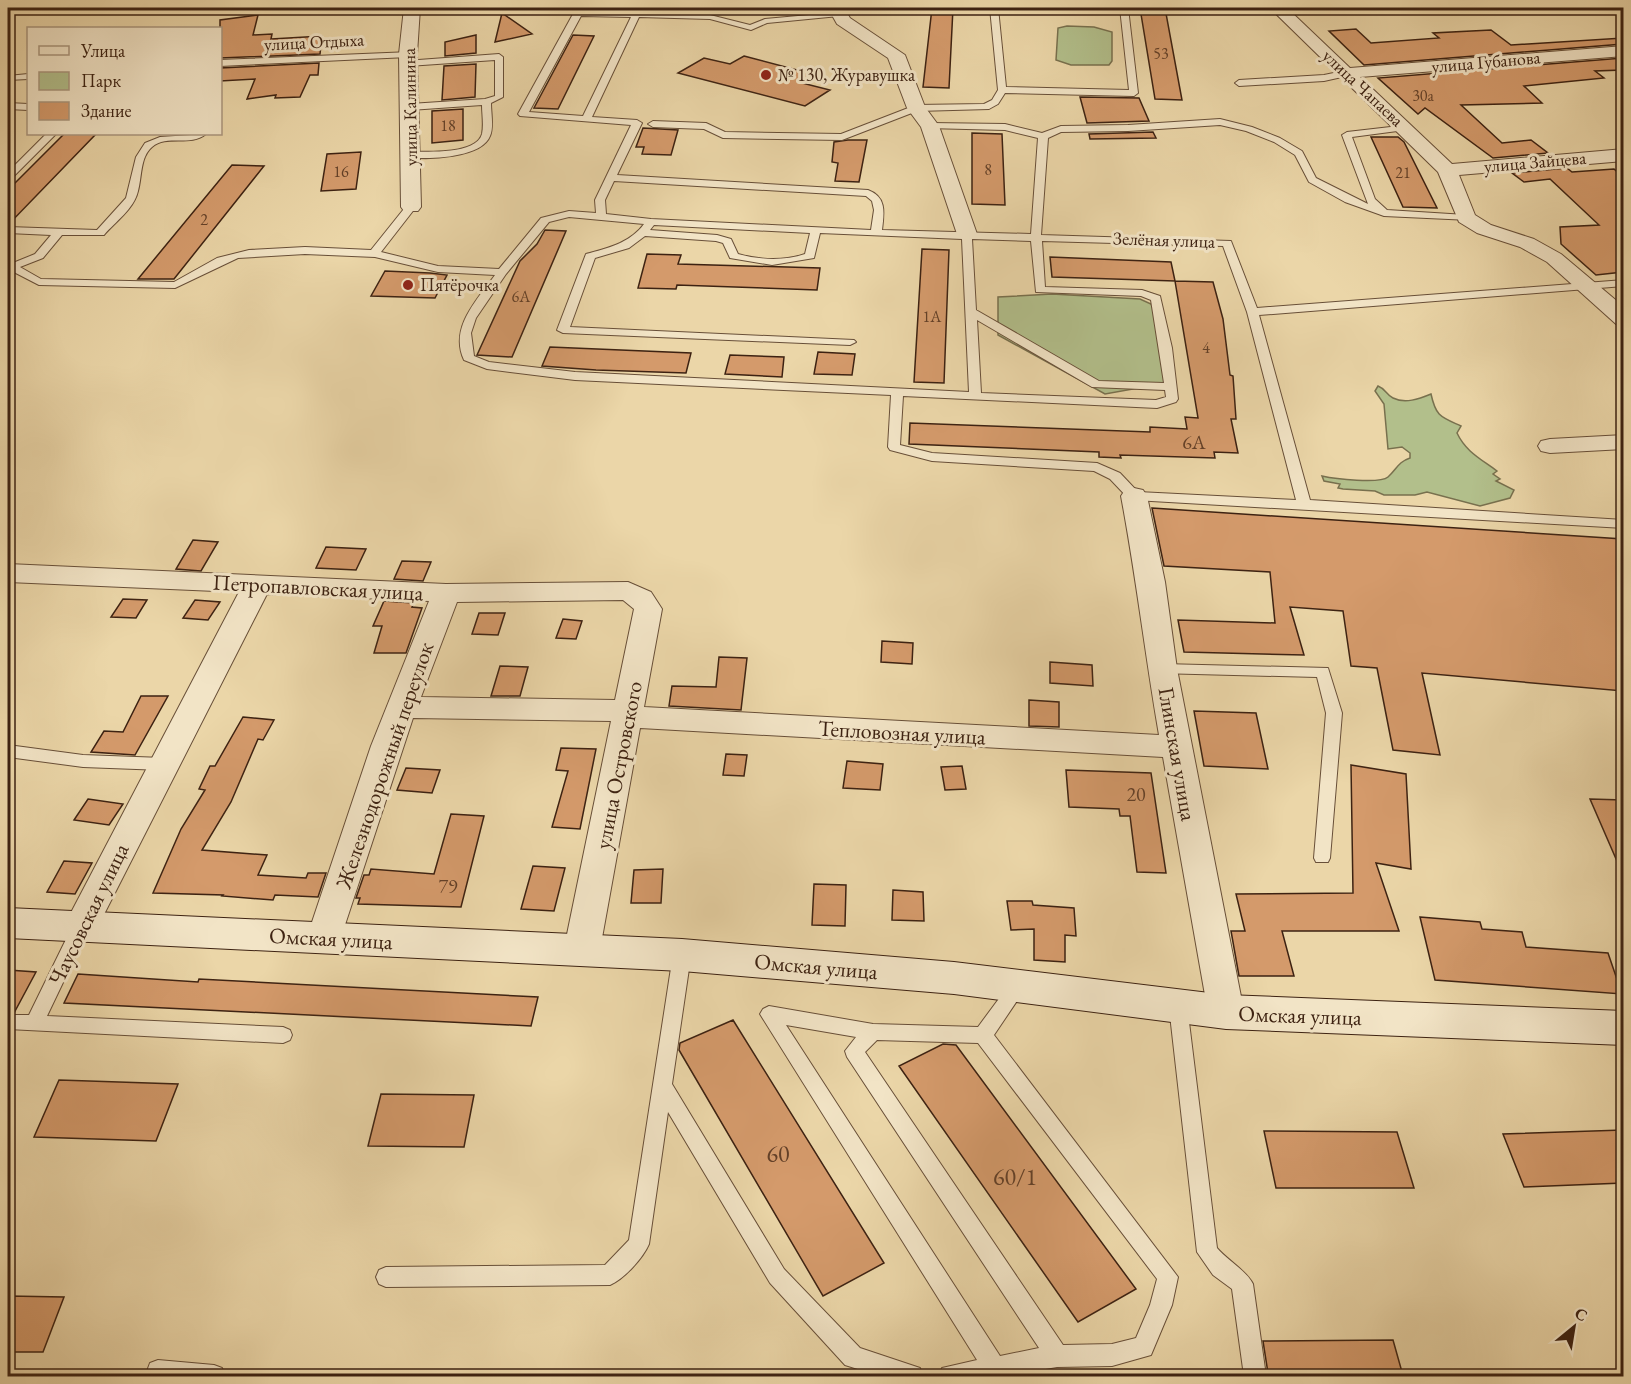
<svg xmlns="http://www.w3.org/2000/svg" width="1631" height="1384" viewBox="0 0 1631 1384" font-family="'EB Garamond',serif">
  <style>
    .green { fill: #b2bf8b; stroke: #78704e; stroke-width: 1.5 }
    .building { fill: #d49a6b; stroke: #3d2212; stroke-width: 1.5 }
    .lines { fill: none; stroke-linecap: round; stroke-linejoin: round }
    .service-casing { stroke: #684f38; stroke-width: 2 }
    .minor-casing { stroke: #684f38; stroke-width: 2 }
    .secondary-casing { stroke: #3d2212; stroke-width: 2 }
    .service { fill: #f2e4c6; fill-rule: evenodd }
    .minor { fill: #f2e4c6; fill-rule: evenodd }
    .secondary { fill: #f2e4c6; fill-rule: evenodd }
    .poi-dot { fill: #8f2418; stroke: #f2e4c6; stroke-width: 2 }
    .labels { text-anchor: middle; stroke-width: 6; stroke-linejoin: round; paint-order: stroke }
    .far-number-label { font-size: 16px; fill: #634028 }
    .far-street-label { font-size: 18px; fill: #3d2212; stroke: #f2e4c6 }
    .far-poi-label { font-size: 18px; fill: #3d2212; stroke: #f2e4c6; text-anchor: start }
    .number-label { font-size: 20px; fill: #634028 }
    .street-label { font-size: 22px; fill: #3d2212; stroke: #f2e4c6 }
    .near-number-label { font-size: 24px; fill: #634028 }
  </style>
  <rect width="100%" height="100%" fill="#ebd6a8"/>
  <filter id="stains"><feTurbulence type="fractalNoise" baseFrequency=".00333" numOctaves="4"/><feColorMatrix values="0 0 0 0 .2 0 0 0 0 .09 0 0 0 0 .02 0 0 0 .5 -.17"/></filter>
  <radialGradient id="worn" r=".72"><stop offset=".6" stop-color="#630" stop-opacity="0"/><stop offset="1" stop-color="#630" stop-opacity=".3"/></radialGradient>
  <!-- green -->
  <path class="green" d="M1067 26 1094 27 1112 32V61L1109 65H1071L1056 60 1058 28Z
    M1052 294 1140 299 1151 304 1154 311 1167 383 1105 394 998 335V297Z
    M1378 386C1386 389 1386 395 1393 398 1405 404 1419 399 1431 394 1436 417 1441 417 1461 426L1457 433C1466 452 1481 459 1497 471L1493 474 1500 479 1496 481 1514 490 1510 498 1480 506 1427 492 1415 495H1384L1375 491 1343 489 1338 488 1340 484 1324 481 1322 476C1335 479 1380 484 1388 477 1397 469 1398 462 1410 458V453L1402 447 1388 449 1384 404 1375 391Z"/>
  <!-- building -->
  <path class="building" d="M932 8H953L949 88 923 87Z
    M1140 8H1165L1182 100 1155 99Z
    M502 13 532 34 495 42Z
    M258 15 253 35 272 34 271 39 322 36 320 54 220 58V20Z
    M1356 29 1371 43 1439 38 1433 33 1491 30 1511 45 1623 38V44L1364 65 1329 31Z
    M476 35V53L445 56V42Z
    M573 35 594 36 558 109 534 108Z
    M744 56 816 75 802 83 830 90 805 106 678 73 704 58 730 64Z
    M1623 58V70L1595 71 1604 78 1524 86 1542 103 1461 105 1502 143 1531 140 1548 153 1493 158 1425 108 1418 114 1378 78Z
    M319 63 318 75H310L300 97 275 98 276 95 247 99 255 79 220 81V68Z
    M476 64 475 97 442 100 444 66Z
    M1080 97 1139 98 1149 121 1087 123Z
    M463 109V140L432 143V111Z
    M643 128 678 130 671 155 642 154 644 147H636Z
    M1153 132 1156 138 1090 139 1089 134Z
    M972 133 1002 134 1005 205 972 204Z
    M64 134H96L8 225V190Z
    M1371 137H1398L1404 142 1437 208 1403 207Z
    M848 140H867L859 182 835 181 838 163 832 162 834 142Z
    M361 152 356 189 321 191 327 154Z
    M232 165 264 166 174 279H138Z
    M1567 168 1572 172 1614 169 1623 177V272L1596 275 1561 244 1560 227 1599 225 1550 179 1524 182 1512 173Z
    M545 230 566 231 512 357 477 355 520 261 537 244Z
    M922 249 949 250 944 383 914 382Z
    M647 254 681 255 678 264 820 268 817 290 677 285 676 289 638 288Z
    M1050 257 1171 262 1175 281 1052 277Z
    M385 271 430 273 447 275 435 298 371 296Z
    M1175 281 1213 282 1223 319 1230 375 1233 376 1236 419H1231L1238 453 1214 452 1215 458 1120 455 1121 458 1099 457V452L909 444 910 423 1150 432V427L1187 429 1185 417 1198 418Z
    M550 347 691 353 686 373 596 370 542 366Z
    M818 352 855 354 852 375 814 374Z
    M730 355 784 357 782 377 725 374Z
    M1152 508 1623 539V691L1422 673 1440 755 1393 750 1377 668 1351 666 1343 611 1290 607 1304 655 1184 652 1178 620 1275 623 1270 572 1164 566Z
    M193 540 218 542 201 571 176 569Z
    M326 547 366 549 356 570 316 568Z
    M402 561 431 562 423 581 394 579Z
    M123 599 147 600 136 618 111 617Z
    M195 600 220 602 208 620 183 618Z
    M384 601 414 603 412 607 422 608 406 653H374L382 626H373Z
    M479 613H505L498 635 472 634Z
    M563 619 582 621 576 639 556 638Z
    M882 641 913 643 912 664 881 662Z
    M719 657 747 658 741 710 669 706 672 686 716 687Z
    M1050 662 1092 665 1093 686 1050 683Z
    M500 666 528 667 520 696H491Z
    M141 696H168L135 755 91 752 104 731 123 732Z
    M1029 700 1059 702V727L1029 726Z
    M1194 711 1256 713 1268 769 1204 766Z
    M243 717 274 720 263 740 258 739 231 802 202 850 267 855 258 875 306 878 308 873H326L318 897 275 895 273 900 222 896 223 895 153 893 181 829 205 790 199 789 210 766H215Z
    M561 748 596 749 580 829 552 827 568 771 556 770Z
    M726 754 747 755 744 776 723 775Z
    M847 761 883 764 880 790 843 788Z
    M1351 765 1406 774 1411 869 1376 863 1399 931H1282L1294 976H1239L1231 931H1245L1236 894 1353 893Z
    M962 766 966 789 945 790 941 767Z
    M406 768 440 770 432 793 397 790Z
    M1066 770 1151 773 1166 873 1137 872 1130 816H1120L1119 809 1069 807Z
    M88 799 123 804 109 825 74 820Z
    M1590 799 1623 800V875Z
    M451 814 484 816 461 907 358 904 360 898H356L364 875H369L371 869 434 874Z
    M64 861 92 863 75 894 47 892Z
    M533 866 565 868 554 911 521 909Z
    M663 869 661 903H631L634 870Z
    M814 884 846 885 845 926 812 925Z
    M893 890 923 892 924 921 892 920Z
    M1007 901H1032L1033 905 1074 908 1076 936 1065 935V962L1034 960V929L1011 930Z
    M1420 917 1480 922 1482 929 1522 932 1526 947 1608 953 1622 994 1435 980Z
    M8 970 36 972 14 1013H8Z
    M78 974 198 982 199 979 538 997 531 1026 64 1003Z
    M733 1020 884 1263 823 1296 679 1050 680 1043Z
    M943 1044 956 1045 1136 1289 1078 1322 899 1066Z
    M59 1080 178 1084 156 1141 34 1137Z
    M381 1094 474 1095 464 1147 368 1146Z
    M1623 1130V1183L1524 1187 1503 1134Z
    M1264 1131 1397 1132 1414 1188H1276Z
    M8 1296 64 1297 43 1352H8Z
    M1393 1340 1402 1372 1268 1373 1263 1341Z"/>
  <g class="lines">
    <!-- service casing -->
    <g class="service-casing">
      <path id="service" d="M549 8 710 15 750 25 765 19 842 12V16H839L767 23 751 30 710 19 639 17 592 117 637 120 642 123 617 175 868 190C887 197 884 213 882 230L1031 234 1038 138 1005 130 927 128 925 126 930 123 1005 124 1042 133 1061 126 1128 125 1220 119 1252 127 1280 138 1302 151 1316 178 1368 204 1342 135 1347 132 1408 125 1410 127 1405 130 1352 137 1375 199 1387 210 1466 215 1470 216V220L1384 216 1345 202 1309 182 1295 155 1274 142 1246 131 1220 125 1128 131 1061 132 1048 138 1041 235 1231 241 1257 308 1624 280V286L1259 315 1310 500 1624 520V528L1134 500 1129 499 1110 479 1094 471 932 461 890 450 888 447 891 395 575 380 487 369 464 360C449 328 477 300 495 275L438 272 375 257 305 254 238 258 175 288 39 285 8 269V265L35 254 51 235 8 233V227L97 230 126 198 136 157 145 143 160 137 206 134C190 147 167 134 152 147 140 157 142 177 138 191 134 209 115 222 104 235H62L43 258 20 267 41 279 174 282 217 258 249 250 305 247 371 250 407 205 411 204 416 207 381 252 438 266 499 269 541 218 569 211 596 213 595 200 631 125 520 116 518 114 573 14ZM581 16 631 17 583 116 529 112ZM614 181 866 196 872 201 874 210 871 230 651 219 606 214 605 200ZM569 217 644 224C630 243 608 248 586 254L557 330 563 333 850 345 856 342 854 340 570 327 595 258 629 248 645 236 716 241 723 243 730 258 772 265 814 258 820 233 962 239 969 392 575 372 489 362 474 356 471 333 476 318 506 274 549 222ZM654 225 810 233 805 254C784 261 760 260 738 254L731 239 717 235 650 230ZM972 239 1031 241 1036 292 1141 296 1151 300 1164 383 1099 381 976 310ZM1042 241 1223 246 1247 312 1296 500 1138 492 1120 473 1097 463 932 453 900 445 903 396 1157 408 1176 402 1178 399 1172 348 1160 296 1142 290 1045 287ZM977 320 1092 387 1165 390 1166 397 1156 400 981 393Z
        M990 8H998L1006 87 1129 90 1120 8H1128L1138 93 1134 96 1005 93 998 104 989 109 917 111 842 140 723 138 704 129 653 127 648 124 653 121 706 123 725 132 841 134 916 105 984 104 992 100 998 90Z
        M411 52 412 54 408 57 220 66V60Z
        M499 54 503 57V97L491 103C491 114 494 127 490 136 482 158 427 160 408 157V153L411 152C428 151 476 155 482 134 484 125 482 114 482 105L410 110 405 107 410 104 485 99 495 96V60L408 66 405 65V61Z
        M1348 70 1352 73 1351 75 1324 81 1239 86 1235 83 1239 80 1324 75Z
        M28 74V79L8 80V76Z
        M8 103 28 104V110L8 109Z
        M46 134H56L11 179 8 180V172Z
        M1162 664 1328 668 1342 713 1330 858 1328 862H1316L1314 858 1326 713 1317 677 1157 673 1155 669Z
        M8 745 83 755 163 758 169 760 171 764 169 768 163 770 83 767 8 757Z
        M81 919 87 921 90 926 47 1016 283 1027 290 1030 292 1035 290 1040 283 1043 8 1029V1015H29L75 921Z
        M682 948 688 950 691 955 672 1084 784 1269 860 1348 920 1368 923 1376H880L845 1365 770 1283 668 1112 649 1244C643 1258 624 1279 610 1285L386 1287 379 1284 376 1277 379 1270 386 1267 605 1265 629 1240 673 955 676 950Z
        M1018 979 1024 981 1027 986 994 1035 1178 1277 1172 1305 1151 1355 1112 1366 1057 1367 1005 1376H939L942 1368 977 1360 760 1014 763 1009 769 1006 873 1024 978 1027 1012 981ZM786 1025 856 1037 845 1051 847 1057 1039 1348 1000 1356ZM877 1040 978 1043 1157 1279 1150 1305 1136 1338 1112 1344 1063 1345 865 1052Z
        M1178 998 1184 1001 1187 1006 1217 1248C1227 1260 1247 1271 1253 1284L1266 1376H1244L1232 1289 1213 1275 1197 1252 1169 1006 1172 1001Z
        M158 1360 214 1365 222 1368 225 1376H149L147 1371 150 1363Z"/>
    </g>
    <!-- minor casing -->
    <g class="minor-casing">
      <path id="minor" d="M8 8H18L14 15 8 17Z
        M404 8H420L417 54 421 207 418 211H404L401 207 399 54Z
        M828 8H844L850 18 905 55 925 107 939 126 977 234 974 238H960L957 234 921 127 907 108 888 58 837 24Z
        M1270 8H1287L1350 68 1624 46V56L1360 77 1452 164 1624 149V161L1459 175 1475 215 1491 225 1534 239 1561 254 1624 307V326L1616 324 1547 262 1520 247 1477 233 1459 222 1438 172Z
        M1624 435V449L1550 453 1541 451 1538 446 1541 441 1550 439Z
        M1134 488 1143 490 1147 496 1165 582 1177 669 1244 1012 1239 1023 1226 1027 1213 1023 1208 1012 1163 757 640 728 600 949 594 959 582 963 570 959 564 949 611 721 413 718 341 937 336 947 324 951 312 947 307 937 371 746 429 601 267 594 93 936 81 940 69 936 64 926 239 592 8 582V564L446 584 628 582 651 592 662 609 644 707 1159 735C1145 655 1136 575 1121 496L1125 490ZM623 600 634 609 615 700 421 697 457 602Z"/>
    </g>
    <!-- secondary casing -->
    <g class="secondary-casing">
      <path id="secondary" d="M8 908 682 939 954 962 1226 995 1624 1011V1045L1226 1029 954 994 682 971 8 938Z"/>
    </g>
    <!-- service -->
    <use href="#service" class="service"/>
    <!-- minor -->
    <use href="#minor" class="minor"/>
    <!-- secondary -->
    <use href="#secondary" class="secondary"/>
  </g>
  <!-- markers -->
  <g class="poi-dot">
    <circle cx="766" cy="75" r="6"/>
    <circle cx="408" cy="285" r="6"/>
  </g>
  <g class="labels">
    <!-- far-number labels -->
    <g class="far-number-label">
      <text x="1161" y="59">53</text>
      <text x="1423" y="101">30а</text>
      <text x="448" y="131">18</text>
      <text x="988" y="175">8</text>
      <text x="341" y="177">16</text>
      <text x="1403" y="178">21</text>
      <text x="204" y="225">2</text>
      <text x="521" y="302">6А</text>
      <text x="932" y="322">1А</text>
      <text x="1206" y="353">4</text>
    </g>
    <!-- far-street labels -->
    <g class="far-street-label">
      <text transform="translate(314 42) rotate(-3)" y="6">улица Отдыха</text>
      <text transform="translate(1486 62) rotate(-5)" y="6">улица Губанова</text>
      <text transform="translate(1363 88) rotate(43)" y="6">улица Чапаева</text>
      <text transform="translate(410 107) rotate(-91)" y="6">улица Калинина</text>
      <text transform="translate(1535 162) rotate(-5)" y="6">улица Зайцева</text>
      <text transform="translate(1164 240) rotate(2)" y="6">Зелёная улица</text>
    </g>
    <!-- far-poi labels -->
    <g class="far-poi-label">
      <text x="778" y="81">№ 130, Журавушка</text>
      <text x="420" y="291">Пятёрочка</text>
    </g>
    <!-- number labels -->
    <g class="number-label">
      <text x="1194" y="449">6А</text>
      <text x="1136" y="801">20</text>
      <text x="448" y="893">79</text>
    </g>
    <!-- street labels -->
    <g class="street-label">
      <text transform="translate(318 587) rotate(3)" y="8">Петропавловская улица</text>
      <text transform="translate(902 732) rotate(3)" y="8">Тепловозная улица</text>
      <text transform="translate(1178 754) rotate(80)" y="8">Глинская улица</text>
      <text transform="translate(384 765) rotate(-71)" y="8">Железнодорожный переулок</text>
      <text transform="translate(618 765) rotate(-79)" y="8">улица Островского</text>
      <text transform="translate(88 914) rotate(-64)" y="8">Чаусовская улица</text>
      <text transform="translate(331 938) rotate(3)" y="8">Омская улица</text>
      <text transform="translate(816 966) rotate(5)" y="8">Омская улица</text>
      <text transform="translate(1300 1015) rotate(2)" y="8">Омская улица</text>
    </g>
    <!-- near-number labels -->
    <g class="near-number-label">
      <text x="778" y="1162">60</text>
      <text x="1015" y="1185">60/1</text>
    </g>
  </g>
  <!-- margin -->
  <rect width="1631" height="1384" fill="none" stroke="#ebd6a8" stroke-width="30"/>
  <rect x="9" y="9" width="1613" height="1366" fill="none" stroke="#3d2212" stroke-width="3"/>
  <rect x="15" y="15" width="1601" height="1354" fill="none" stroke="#3d2212" stroke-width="1.5"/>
  <!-- legend -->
  <rect x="27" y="27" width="195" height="108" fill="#f2e4c6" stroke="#aa967e" stroke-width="1.5"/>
  <rect x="39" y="46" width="30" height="9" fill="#f2e4c6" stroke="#aa967e" stroke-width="1.5"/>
  <text x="81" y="57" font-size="18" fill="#3d2212">Улица</text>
  <rect x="39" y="72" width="30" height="18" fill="#b2bf8b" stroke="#aa967e" stroke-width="1.5"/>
  <text x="81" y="87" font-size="18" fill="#3d2212">Парк</text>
  <rect x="39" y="102" width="30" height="18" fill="#d49a6b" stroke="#aa967e" stroke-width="1.5"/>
  <text x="81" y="117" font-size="18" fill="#3d2212">Здание</text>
  <!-- north arrow -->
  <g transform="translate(1574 1327) rotate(30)" stroke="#f2e4c6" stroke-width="4.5" paint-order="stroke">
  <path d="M0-4.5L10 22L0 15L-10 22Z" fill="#3d2212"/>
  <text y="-9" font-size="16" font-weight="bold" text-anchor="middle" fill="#3d2212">С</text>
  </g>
  <rect width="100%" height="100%" filter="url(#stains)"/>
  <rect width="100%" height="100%" fill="url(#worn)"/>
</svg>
